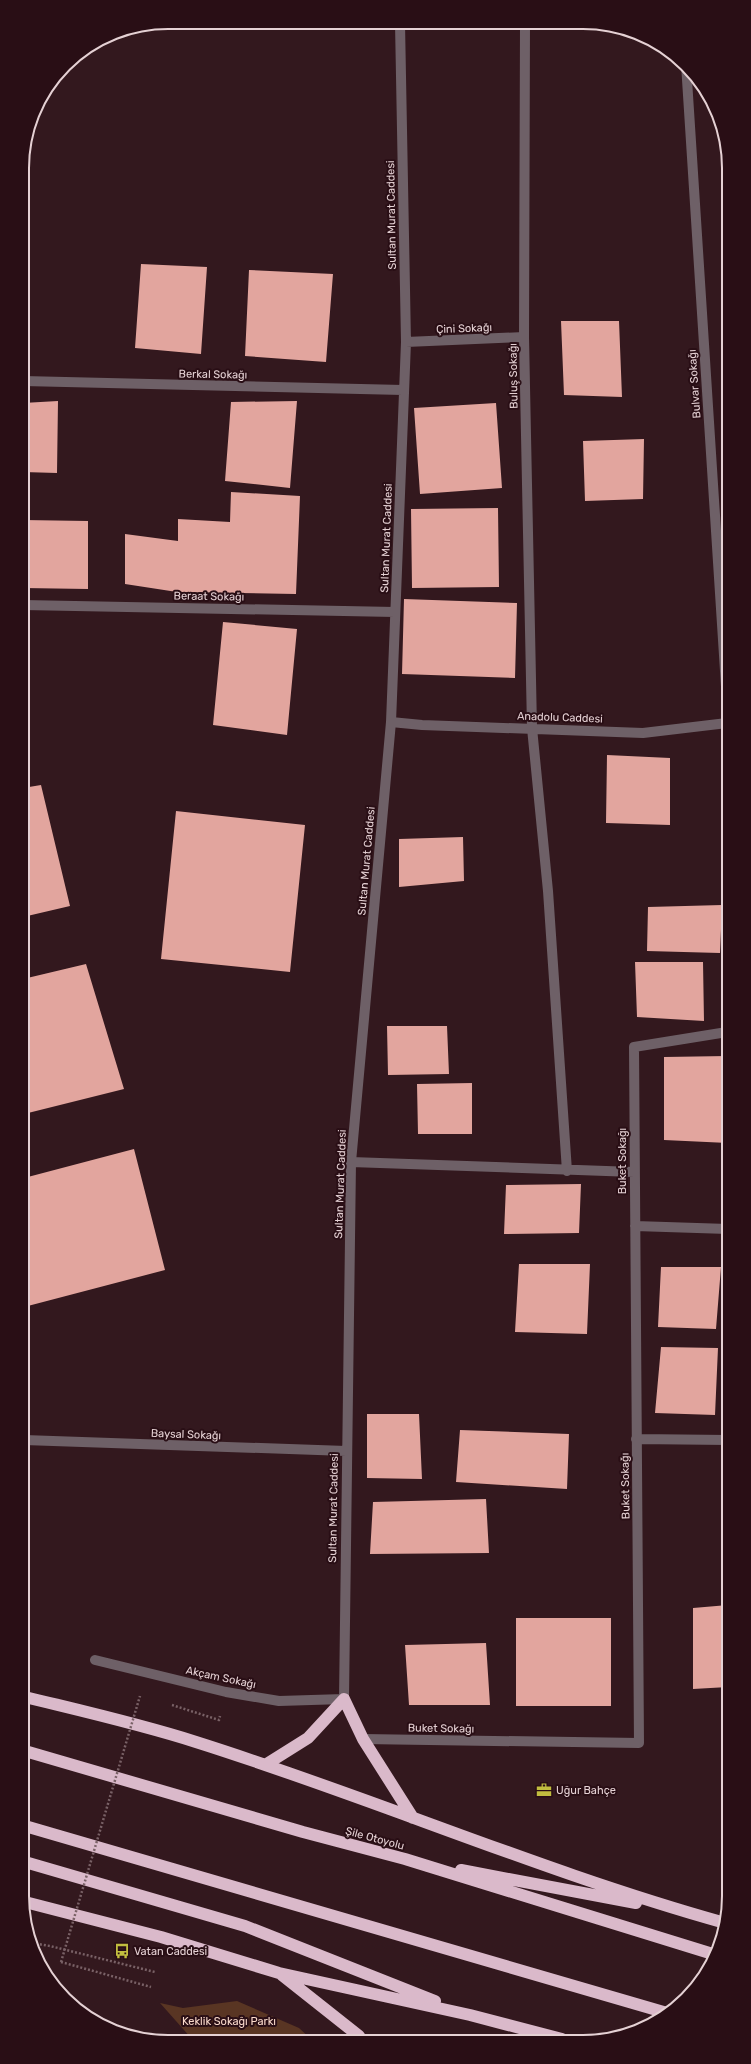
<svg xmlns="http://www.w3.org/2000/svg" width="751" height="2064" viewBox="0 0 751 2064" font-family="Rubik,sans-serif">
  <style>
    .green { fill: #593523 }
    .building { fill: #e2a59e }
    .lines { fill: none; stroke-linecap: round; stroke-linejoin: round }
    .path { stroke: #796166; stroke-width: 2.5; stroke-dasharray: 2 2; stroke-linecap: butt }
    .minor { stroke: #6e6067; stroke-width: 10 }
    .highway { stroke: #dab9ca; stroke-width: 12 }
    .path-bridge { stroke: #796166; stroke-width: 2.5; stroke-dasharray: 2 2; stroke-linecap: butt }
    .labels { text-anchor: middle; stroke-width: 4; stroke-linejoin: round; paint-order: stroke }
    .street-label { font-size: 11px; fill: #e5d1d4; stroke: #290e15 }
    .poi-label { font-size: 11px; fill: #e5d1d4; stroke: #290e15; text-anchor: start }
    .park-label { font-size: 11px; fill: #fadacb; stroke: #290e15 }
    .rim { fill: none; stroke: #e5d1d4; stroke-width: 2 }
  </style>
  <rect width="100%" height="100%" fill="#33181e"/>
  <!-- green -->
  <path class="green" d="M237 2001 299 2028 311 2039H192L160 2003 183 2008Z"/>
  <!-- building -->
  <path class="building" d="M141 264 207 267 201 354 135 348Z
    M249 270 333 274 326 362 245 356Z
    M561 321H619L622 397 564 395Z
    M58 401 57 473 23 472V403Z
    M297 401 290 488 225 481 231 402Z
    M496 403 502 488 420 494 414 408Z
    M644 439 643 499 585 501 583 441Z
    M231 492 300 496 296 594 177 592 125 584V534L178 541V519L230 522Z
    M498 508 499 587 412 588 411 509Z
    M23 520 88 521V589L23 588Z
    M404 599 517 603 515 678 402 674Z
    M223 622 297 629 287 735 213 725Z
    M607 755 670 758V825L606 823Z
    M41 785 70 906 23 917V788Z
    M176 811 305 825 290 972 161 959Z
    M463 837 464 881 399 887V839Z
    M722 905 720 953 647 951 648 907Z
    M635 962H703L704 1021 637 1017Z
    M86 964 124 1089 24 1114 23 979Z
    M387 1026H447L449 1074 388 1075Z
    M727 1056 728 1143 664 1140V1057Z
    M472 1083V1134H418L417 1084Z
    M134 1149 165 1270 24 1307V1178Z
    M581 1184 579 1233 504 1234 506 1185Z
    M519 1264H590L587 1334 515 1332Z
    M661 1267H721L716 1329 658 1327Z
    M661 1347 718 1348 715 1415 655 1413Z
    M367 1414H419L422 1479 367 1478Z
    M460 1430 569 1434 567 1489 456 1482Z
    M486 1499 489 1553 370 1554 373 1502Z
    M728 1605V1687L693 1689V1608Z
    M516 1618H611V1706H516Z
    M486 1643 490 1705H409L405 1645Z"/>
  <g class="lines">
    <!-- path -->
    <path class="path" d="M172 1705 219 1720 220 1716
      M32 1943 50 1946 155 1972
      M61 1962 151 1987"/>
    <!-- minor -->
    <path class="minor" d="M525 24 524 337 532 728 548 891 567 1171
      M686 64 727 702
      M406 342 524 337
      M23 381 403 390
      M23 605 395 612
      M391 722 422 725 643 733 727 723
      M351 1162 634 1172
      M635 1226 728 1229
      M636 1439 728 1440
      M24 1440 346 1451
      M95 1660 226 1692 279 1701 344 1699 351 1162 391 722 406 342 400 23
      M363 1739 639 1743 634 1047 727 1032"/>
    <!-- highway -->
    <path class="highway" d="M25 1697C82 1711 140 1724 196 1742 374 1798 545 1873 725 1923
      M25 1751 303 1832 405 1859 716 1955
      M265 1765 308 1738 344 1699 363 1739 413 1818
      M25 1826 667 2013
      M25 1862 245 1926 435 2001
      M461 1870 636 1903
      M25 1902 161 1937 279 1973 470 2015 562 2039
      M282 1975 359 2036 361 2039"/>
    <!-- path-bridge -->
    <path class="path-bridge" d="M61 1962 140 1696"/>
  </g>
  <!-- icons -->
  <defs>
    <g id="office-bare" transform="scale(1.2)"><path d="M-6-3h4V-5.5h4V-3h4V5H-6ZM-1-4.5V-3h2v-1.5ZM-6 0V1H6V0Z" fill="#c1bd3f" stroke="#290e15" stroke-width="2.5" paint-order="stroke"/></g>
    <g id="bus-bare" transform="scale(1.2)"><path d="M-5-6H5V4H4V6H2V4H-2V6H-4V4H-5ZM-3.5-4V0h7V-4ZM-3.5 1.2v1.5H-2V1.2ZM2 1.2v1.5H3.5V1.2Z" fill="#c1bd3f" stroke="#290e15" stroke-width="2.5" paint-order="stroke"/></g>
  </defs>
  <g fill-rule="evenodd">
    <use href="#office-bare" x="544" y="1790"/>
    <use href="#bus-bare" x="122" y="1951"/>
  </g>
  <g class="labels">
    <!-- street labels -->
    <g class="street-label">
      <text transform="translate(391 215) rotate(-91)" y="4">Sultan Murat Caddesi</text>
      <text transform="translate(464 328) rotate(-2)" y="4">Çini Sokağı</text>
      <text transform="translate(213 374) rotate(1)" y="4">Berkal Sokağı</text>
      <text transform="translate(513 376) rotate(-91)" y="4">Buluş Sokağı</text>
      <text transform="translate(694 384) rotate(-94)" y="4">Bulvar Sokağı</text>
      <text transform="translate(386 538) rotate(-88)" y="4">Sultan Murat Caddesi</text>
      <text transform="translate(209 596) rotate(1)" y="4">Beraat Sokağı</text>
      <text transform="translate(560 717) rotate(2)" y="4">Anadolu Caddesi</text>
      <text transform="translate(366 861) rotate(-85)" y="4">Sultan Murat Caddesi</text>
      <text transform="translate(622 1161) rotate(-90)" y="4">Buket Sokağı</text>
      <text transform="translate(340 1184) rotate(-88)" y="4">Sultan Murat Caddesi</text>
      <text transform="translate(186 1434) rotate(2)" y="4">Baysal Sokağı</text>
      <text transform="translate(625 1486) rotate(-91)" y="4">Buket Sokağı</text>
      <text transform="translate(333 1508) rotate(-89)" y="4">Sultan Murat Caddesi</text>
      <text transform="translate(221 1677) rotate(12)" y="4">Akçam Sokağı</text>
      <text transform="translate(441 1728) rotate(1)" y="4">Buket Sokağı</text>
      <text transform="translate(375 1838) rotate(15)" y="4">Şile Otoyolu</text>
    </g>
    <!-- poi labels -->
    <g class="poi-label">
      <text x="556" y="1794">Uğur Bahçe</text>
      <text x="134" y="1955">Vatan Caddesi</text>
    </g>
    <!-- park labels -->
    <g class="park-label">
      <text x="229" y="2025">Keklik Sokağı Parkı</text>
    </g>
  </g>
  <!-- crop -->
  <path d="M0 0H751V2064H0ZM168 29H583A139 139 0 0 1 722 168V1896A139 139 0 0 1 583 2035H168A139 139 0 0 1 29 1896V168A139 139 0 0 1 168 29Z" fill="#290e15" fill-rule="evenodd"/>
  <path class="rim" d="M168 29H583A139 139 0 0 1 722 168V1896A139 139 0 0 1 583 2035H168A139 139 0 0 1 29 1896V168A139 139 0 0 1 168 29Z"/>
</svg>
